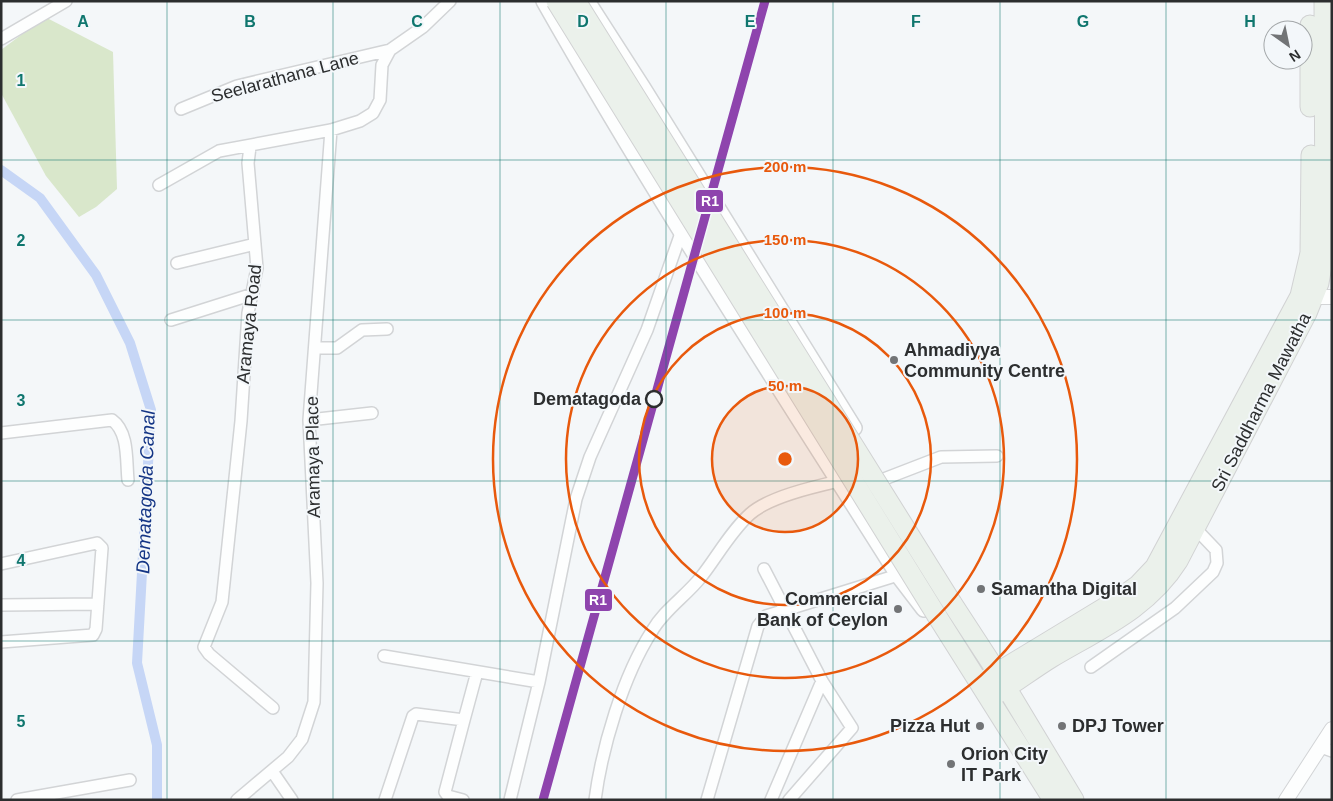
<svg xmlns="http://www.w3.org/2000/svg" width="1333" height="801" viewBox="0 0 1333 801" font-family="Arial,sans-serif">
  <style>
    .green { fill: #d9e7cb }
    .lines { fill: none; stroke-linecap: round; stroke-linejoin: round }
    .canal { stroke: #c6d6f6; stroke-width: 10 }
    .minor-casing { stroke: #d2d4d6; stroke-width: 14 }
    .tertiary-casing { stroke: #d2d4d6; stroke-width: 16 }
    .secondary-casing { stroke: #d2d4d6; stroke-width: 18 }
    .trunk-casing { stroke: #d1d2d3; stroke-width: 21 }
    .minor { stroke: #fdfefe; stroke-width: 11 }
    .tertiary { stroke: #fdfefe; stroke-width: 14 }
    .secondary { stroke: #fdfefe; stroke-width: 15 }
    .trunk { stroke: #ebf1eb; stroke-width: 19 }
    .trunk-bridge-casing { stroke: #d1d2d3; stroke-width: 21; stroke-linecap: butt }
    .trunk-bridge { stroke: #ebf1eb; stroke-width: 19 }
    .rail-1-casing { stroke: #f3f7fa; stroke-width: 12 }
    .rail-1 { stroke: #8e44ad; stroke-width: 9 }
    .grid { fill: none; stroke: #0f766e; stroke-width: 1; stroke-opacity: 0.55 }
    .ring { fill: none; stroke: #e8590c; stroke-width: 2.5 }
    .poi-dot { fill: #727476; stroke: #f3f7fa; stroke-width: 2 }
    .stop-dot { fill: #f3f7fa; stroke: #2c2e2f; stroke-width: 2.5 }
    .labels { text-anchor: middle; stroke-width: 4; stroke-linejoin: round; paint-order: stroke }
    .street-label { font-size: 18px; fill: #2c2e2f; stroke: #f3f7fa }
    .poi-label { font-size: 18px; font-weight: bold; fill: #2c2e2f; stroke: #f3f7fa; text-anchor: start }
    .stop-label { font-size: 18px; font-weight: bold; fill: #2c2e2f; stroke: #f3f7fa; text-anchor: end }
    .water-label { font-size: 19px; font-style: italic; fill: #143585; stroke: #f3f7fa }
    .grid-label { font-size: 16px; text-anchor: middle; font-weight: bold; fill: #0f766e; stroke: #f3f7fa; stroke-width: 4; stroke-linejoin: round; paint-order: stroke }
    .centre { fill: #e8590c; stroke: #f3f7fa; stroke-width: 2.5 }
    .ring-label { font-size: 15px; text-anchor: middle; font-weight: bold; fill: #e8590c; stroke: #f3f7fa; stroke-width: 4; stroke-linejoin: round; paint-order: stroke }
    .line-badge { stroke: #f3f7fa; stroke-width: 2 }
    .badge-label { font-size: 14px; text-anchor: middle; font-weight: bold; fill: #fff }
  </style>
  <rect width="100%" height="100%" fill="#f4f7f9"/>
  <!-- green -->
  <path class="green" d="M45 17 113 52 117 189 96 207 79 217 46 176 1 93V50Z"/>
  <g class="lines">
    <!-- canal -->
    <path class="canal" d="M1 170 40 198 96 275 130 343 151 410 137 663 157 745V800"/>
    <!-- minor casing -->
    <g class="minor-casing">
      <path id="minor" d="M1 39 66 1
        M181 109 237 86 390 50
        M250 147 248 163 257 268 248 313 241 421 222 602 204 647 209 654 273 708
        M159 185 219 151 331 130 360 121 373 113 380 100 382 65 390 50 423 27 450 1
        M177 263 255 244
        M171 320 253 294
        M315 348H337L362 330 387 329
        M309 420 372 413
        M1 433 112 420C129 432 126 461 128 480
        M884 479 941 457 997 456
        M1 564 97 543 102 548 96 629 93 635 1 642
        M764 569 822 681 852 728 789 800
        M1 605 98 604
        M384 656 539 682
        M1091 667 1175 608 1213 572 1217 563 1216 550 1195 528
        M1321 747 1332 751
        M272 771 292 800
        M17 800 130 780
        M237 800 288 757 302 739 314 702 317 583 309 420 331 130
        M385 800 413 716 416 714 464 720 477 672
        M463 800 448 796 445 792 464 720
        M510 800 539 682 576 499 590 457 647 330 681 233
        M595 800C602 747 623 676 652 631 664 610 686 596 701 577 717 557 730 532 750 514 769 497 813 487 839 481
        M707 800 758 626 766 616 898 575
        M771 800 822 681"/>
    </g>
    <!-- tertiary casing -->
    <g class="tertiary-casing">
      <path id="tertiary" d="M1305 297H1332
        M1286 800 1332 729"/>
    </g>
    <!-- secondary casing -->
    <g class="secondary-casing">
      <path id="secondary" d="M544 1C655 197 778 385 898 575L924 609
        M587 1 643 88 854 428"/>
    </g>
    <!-- trunk casing -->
    <g class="trunk-casing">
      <path id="trunk" d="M1310 107V25
        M952 603 997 672 1074 800
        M937 616 1053 800
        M980 683 1117 600 1138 585 1155 567 1300 296 1310 253 1311 155
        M990 698C1011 686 1030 671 1051 658 1098 630 1148 609 1178 561L1307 313 1319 283 1325 248 1324 1"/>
    </g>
    <!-- minor -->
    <use href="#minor" class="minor"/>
    <!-- tertiary -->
    <use href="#tertiary" class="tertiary"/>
    <!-- secondary -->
    <use href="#secondary" class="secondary"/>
    <!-- trunk -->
    <use href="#trunk" class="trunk"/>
    <!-- trunk-bridge casing -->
    <g class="trunk-bridge-casing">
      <path id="trunk-bridge" d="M556 1 937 616
        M576 1 952 603"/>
    </g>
    <!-- trunk-bridge -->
    <use href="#trunk-bridge" class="trunk-bridge"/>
    <!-- rail-1 casing -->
    <g class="rail-1-casing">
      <path id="rail-1" d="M543 800 765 1"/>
    </g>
    <!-- rail-1 -->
    <use href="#rail-1" class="rail-1"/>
  </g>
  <!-- grid -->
  <path class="grid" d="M167 1V800M333 1V800M500 1V800M666 1V800M833 1V800M1000 1V800M1166 1V800M1 160H1332M1 320H1332M1 481H1332M1 641H1332"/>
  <!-- distance rings -->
  <circle cx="785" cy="459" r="73" fill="#e8590c" fill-opacity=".12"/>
  <g class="ring">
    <circle cx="785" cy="459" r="73"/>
    <circle cx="785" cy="459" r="146"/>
    <circle cx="785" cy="459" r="219"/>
    <circle cx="785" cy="459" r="292"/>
  </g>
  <!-- markers -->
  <g class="poi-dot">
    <circle cx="894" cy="360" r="5"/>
    <circle cx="981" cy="589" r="5"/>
    <circle cx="898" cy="609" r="5"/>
    <circle cx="980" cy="726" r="5"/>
    <circle cx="1062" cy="726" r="5"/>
    <circle cx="951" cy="764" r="5"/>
  </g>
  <circle class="stop-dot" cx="654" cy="399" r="8"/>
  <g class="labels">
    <!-- street labels -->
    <g class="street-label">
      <text transform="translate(285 77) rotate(-15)" y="6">Seelarathana Lane</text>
      <text transform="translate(249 324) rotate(-84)" y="6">Aramaya Road</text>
      <text transform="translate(1261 402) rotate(-63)" y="6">Sri Saddharma Mawatha</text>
      <text transform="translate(313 457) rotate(-91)" y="6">Aramaya Place</text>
    </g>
    <!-- poi labels -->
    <g class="poi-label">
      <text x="904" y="356">Ahmadiyya<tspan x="904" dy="21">Community Centre</tspan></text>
      <text x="991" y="595">Samantha Digital</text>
      <text x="888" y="605" text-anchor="end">Commercial<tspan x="888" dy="21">Bank of Ceylon</tspan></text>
      <text x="970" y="732" text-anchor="end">Pizza Hut</text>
      <text x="1072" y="732">DPJ Tower</text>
      <text x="961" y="760">Orion City<tspan x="961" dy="21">IT Park</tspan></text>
    </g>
    <!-- stop labels -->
    <g class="stop-label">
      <text x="641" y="405">Dematagoda</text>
    </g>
    <!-- water labels -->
    <g class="water-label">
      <text transform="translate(145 492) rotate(-88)" y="7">Dematagoda Canal</text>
    </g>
  </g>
  <g class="grid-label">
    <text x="83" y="27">A</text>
    <text x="250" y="27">B</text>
    <text x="417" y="27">C</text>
    <text x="583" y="27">D</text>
    <text x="750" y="27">E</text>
    <text x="916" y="27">F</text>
    <text x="1083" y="27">G</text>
    <text x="1250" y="27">H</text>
    <text x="21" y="86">1</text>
    <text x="21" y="246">2</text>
    <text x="21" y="406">3</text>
    <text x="21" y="566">4</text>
    <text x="21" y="727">5</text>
  </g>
  <circle cx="785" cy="459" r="8" class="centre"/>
  <g class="ring-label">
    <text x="785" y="172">200 m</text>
    <text x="785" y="245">150 m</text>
    <text x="785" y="318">100 m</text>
    <text x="785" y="391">50 m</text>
  </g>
  <g class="line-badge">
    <rect x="695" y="189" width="29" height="24" rx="5" fill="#8e44ad"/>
    <rect x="584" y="588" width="29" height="24" rx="5" fill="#8e44ad"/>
  </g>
  <g class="badge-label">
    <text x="710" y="206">R1</text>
    <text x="598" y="605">R1</text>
  </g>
  <!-- border -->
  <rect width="1333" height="801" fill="none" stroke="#2c2e2f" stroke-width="5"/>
  <!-- north arrow -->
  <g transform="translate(1288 45) rotate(147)"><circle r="24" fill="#f3f7fa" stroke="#a3a7a9"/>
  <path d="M0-4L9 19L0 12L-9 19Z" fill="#727476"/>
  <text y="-8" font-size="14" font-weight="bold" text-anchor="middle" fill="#2c2e2f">N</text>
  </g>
</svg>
